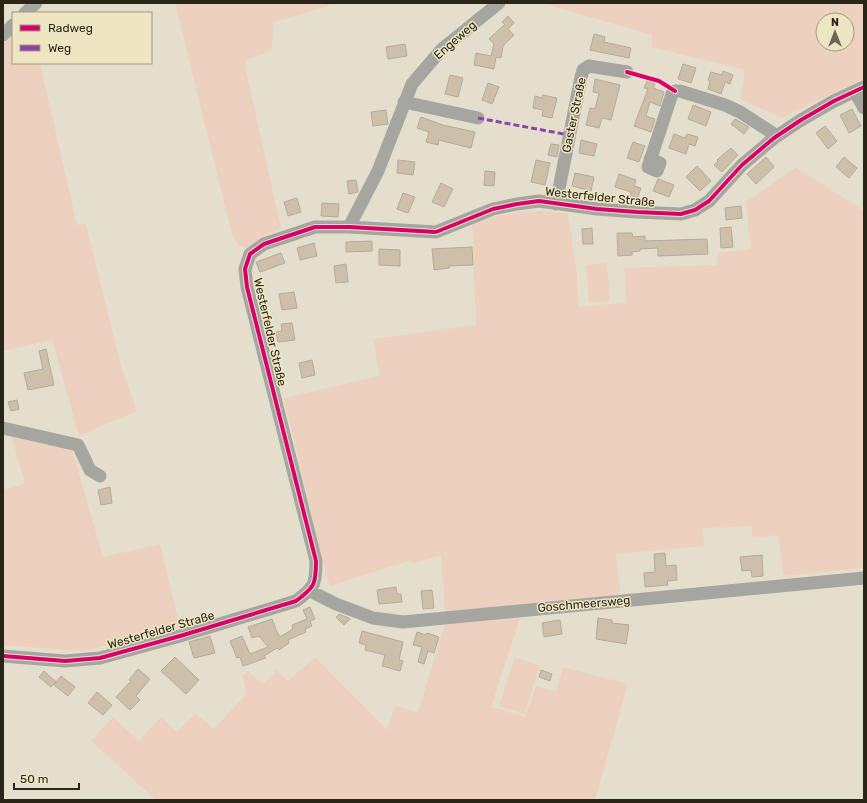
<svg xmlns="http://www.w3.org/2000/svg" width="867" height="803" viewBox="0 0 867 803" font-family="Rubik,sans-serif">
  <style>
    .green { fill: #eed0bf; fill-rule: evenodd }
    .building { fill: #cebfa9; stroke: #b2ab9f }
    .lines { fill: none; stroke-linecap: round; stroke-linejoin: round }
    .minor { stroke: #a5a6a0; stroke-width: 13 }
    .quiet { stroke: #8e44ad; stroke-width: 3; stroke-dasharray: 6 3; stroke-linecap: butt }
    .cycleway-casing { stroke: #eee5c3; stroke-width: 6 }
    .cycleway { stroke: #d6006c; stroke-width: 4 }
    .labels { text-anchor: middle; stroke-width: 3; stroke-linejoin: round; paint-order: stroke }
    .street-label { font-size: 12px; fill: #292619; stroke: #eee5c3 }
  </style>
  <rect width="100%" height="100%" fill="#e4dfcd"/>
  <!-- green -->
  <path class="green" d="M175 3H337L273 23 272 50 246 60 245 66 281 228 262 237 246 248 238 246 231 231Z
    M542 3H864V78L782 118 740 99 745 70 651 47 652 35ZM823 20H847V44H823Z
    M13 35V63H40L77 225 86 224 122 370 131 393 136 411 79 436 52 340 3 351V45Z
    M796 167 864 211V568L784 576 778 535 753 538 751 526 703 528 704 546 616 554 620 595 445 612 441 555 412 564 411 560 330 586 326 574 284 398 379 376 380 378 373 339 476 325 472 221 518 212 541 211 568 214 577 273 579 307 627 303 624 268 717 265 718 253 751 249 746 202Z
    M607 263 610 301 589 303 586 265Z
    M11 435 72 449 103 557 160 544 180 627 90 650H64L3 645V491L25 483Z
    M521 616 491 707 525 717 536 686 556 692 563 667 628 684 595 800H156L91 741 113 717 139 741 161 717 177 732 195 713 214 729 246 694 243 675 248 672 263 684 277 670 288 681 315 657 387 730 395 706 418 712 445 624Z
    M515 657 540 666 524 714 499 706Z"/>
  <!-- building -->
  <path class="building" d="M508 16 514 23 508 29 514 35 503 46 501 58 496 57 494 69 474 65 476 53 491 56 494 44 489 39 504 25H505L502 22Z
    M594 34 605 37 604 42 631 48 629 58 590 50Z
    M405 44 407 56 388 59 386 47Z
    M683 64 696 68 691 83 678 79Z
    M723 71 733 75 730 84 725 82 721 94 708 89 710 81 708 80 711 72 722 75Z
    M450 75 463 78 458 97 445 94Z
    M595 79 620 85 611 120 602 118 599 128 586 125 590 108 595 109 599 93 593 92Z
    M647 81 655 84 653 88 664 92 660 106 650 102 646 116 655 119 651 132 634 126 648 89 644 88Z
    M488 83 499 87 492 104 482 100Z
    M543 95 557 98 552 118 542 116 543 110 533 108 535 96 542 98Z
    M693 105 711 112 706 126 688 119Z
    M852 109 861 126 849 133 840 115Z
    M386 110 388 124 373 126 371 112Z
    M421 117 443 125 475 132 471 148 439 140 438 145 426 142 429 132 417 128Z
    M735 119 749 127 744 134 731 124Z
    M825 126 837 141 828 149 816 133Z
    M674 134 685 138 687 134 698 137 695 146 689 144 686 154 669 148Z
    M581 140 597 144 594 156 579 153Z
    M633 142 645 146 639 162 627 158Z
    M551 144 559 145 557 157 548 155Z
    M731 148 738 155 722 172 714 165 718 161 717 160Z
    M766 157 774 167 756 184 747 174Z
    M844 157 857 168 849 178 836 167Z
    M398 160 415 162 413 175 397 173Z
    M536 160 550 163 545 185 531 182Z
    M697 166 711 181 700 191 686 177Z
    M485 171 495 172 494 186 484 185Z
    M575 173 594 177 591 191 572 186Z
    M619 174 636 180 634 186 641 188 637 200 629 198 631 192 615 187Z
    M658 179 674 185 669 197 653 191Z
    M356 180 358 192 349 194 347 181Z
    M441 183 453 189 444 207 432 202Z
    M403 193 415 197 408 213 397 209Z
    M297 198 301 212 288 216 284 202Z
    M322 203 339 204 338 217 321 216Z
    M741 206 742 218 726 220 725 208Z
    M731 227 733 247 721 248 720 228Z
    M592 228 593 244H583L582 229Z
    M617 233H632L633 237 645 236V241L707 239 708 254 658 256V248L640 249V251L632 252V255L618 256Z
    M372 241V251L346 252V242Z
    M314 243 317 256 300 260 297 248Z
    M472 247 473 265 449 266V268L434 270 432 249Z
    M379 249 400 250V266L379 265Z
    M281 253 285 263 260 272 256 262Z
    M346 264 348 282 336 283 334 266Z
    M294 292 297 308 282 310 279 294Z
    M292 323 295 340 278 342 276 332 282 331 281 324Z
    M46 349 54 385 28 390 24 373 43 369 39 351Z
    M312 360 315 375 302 378 299 363Z
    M17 400 19 409 11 411 8 402Z
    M110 487 112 503 101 505 98 490Z
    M665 553 666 566 676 565 677 580 667 581 668 585 645 587 644 573 655 572 654 554Z
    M762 555 763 576 752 577 751 570 742 571 740 557Z
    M396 587 397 594H401L402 602 379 604 377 590Z
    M432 590 434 608 423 609 421 591Z
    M310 607 315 619 310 621 312 626 305 629 306 632 288 640 289 643 279 650 277 648 264 656 266 658 243 666 240 657 237 658 230 641 242 636 250 654 268 647 259 636 252 638 248 627 272 619 276 630 280 637 293 629 292 625 307 619 303 610Z
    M339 614 349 618 350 619 344 625 336 617Z
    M598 618 612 620V623L629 625 626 644 596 639Z
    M560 620 562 634 544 637 542 623Z
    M362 631 403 642 399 660 403 661 400 671 382 666 385 655 365 650 366 645 359 643Z
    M417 632 426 635 427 633 439 637 434 653 428 651 424 664 418 662 422 647 413 645Z
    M210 636 215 653 194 658 189 642Z
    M175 657 199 680 186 694 161 671Z
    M138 669 150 679 136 696 140 700 130 710 116 697 131 681 129 680Z
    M541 670 552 674 550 681 539 677Z
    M44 671 56 682 51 687 39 677Z
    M61 676 75 687 68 696 54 685Z
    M97 692 112 705 103 715 88 703Z"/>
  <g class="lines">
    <!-- minor -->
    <path class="minor" d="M25 13 36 3
      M3 35 13 25
      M855 92 864 108
      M404 102 478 118
      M650 159 660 163 657 171 648 167 672 94 675 91H680L725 105 740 112 777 136
      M556 204 581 77 583 70 589 66 627 72
      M349 227 378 171 412 84 442 49 499 3
      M3 428 78 445 90 470 100 476
      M310 591 336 604 373 618 403 622 864 578
      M3 656 65 661 100 658 180 636 296 601C315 587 316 584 316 561L247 287 245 269 250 254 264 244 315 227H349L436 232 493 209 517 204 539 201 597 209 637 212 681 214 695 210 709 201 742 165 774 138 801 120 834 101 864 87"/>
    <!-- quiet -->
    <path class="quiet" d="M478 118 569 135"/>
    <!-- cycleway casing -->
    <g class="cycleway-casing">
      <path id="cycleway" d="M627 72 659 81 675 91
        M3 656 65 661 100 658 180 636 296 601C315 587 316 584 316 561L247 287 245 269 250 254 264 244 315 227H349L436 232 493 209 517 204 539 201 597 209 637 212 681 214 695 210 709 201 742 165 774 138 801 120 834 101 864 87"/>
    </g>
    <!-- cycleway -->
    <use href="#cycleway" class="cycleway"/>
  </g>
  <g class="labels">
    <!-- street labels -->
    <g class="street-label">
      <text transform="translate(455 40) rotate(-41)" y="4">Engeweg</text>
      <text transform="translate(574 115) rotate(-78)" y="4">Gaster Straße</text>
      <text transform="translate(600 197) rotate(6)" y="4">Westerfelder Straße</text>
      <text transform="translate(270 332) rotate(77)" y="4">Westerfelder Straße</text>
      <text transform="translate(584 604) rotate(-5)" y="4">Goschmeersweg</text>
      <text transform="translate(161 630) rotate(-16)" y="4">Westerfelder Straße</text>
    </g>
  </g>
  <!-- border -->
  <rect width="867" height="803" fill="none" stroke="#292619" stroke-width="8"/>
  <!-- legend -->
  <rect x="12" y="12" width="140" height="52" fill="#eee5c3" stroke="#9f997f"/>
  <rect x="20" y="25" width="20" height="6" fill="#d6006c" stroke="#9f997f"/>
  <text x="48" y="32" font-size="12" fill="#292619">Radweg</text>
  <rect x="20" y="45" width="20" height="6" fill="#8e44ad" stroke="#9f997f"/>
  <text x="48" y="52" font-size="12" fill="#292619">Weg</text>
  <!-- north arrow -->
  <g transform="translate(835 32)"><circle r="19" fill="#eee5c3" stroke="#9f997f"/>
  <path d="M0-3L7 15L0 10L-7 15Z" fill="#6a6758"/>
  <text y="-6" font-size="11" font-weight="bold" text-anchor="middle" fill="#292619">N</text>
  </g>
  <!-- scale -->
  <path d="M14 783v6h65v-6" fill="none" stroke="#292619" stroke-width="2"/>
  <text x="20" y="783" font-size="12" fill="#292619" stroke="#eee5c3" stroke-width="3" paint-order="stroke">50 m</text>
</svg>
